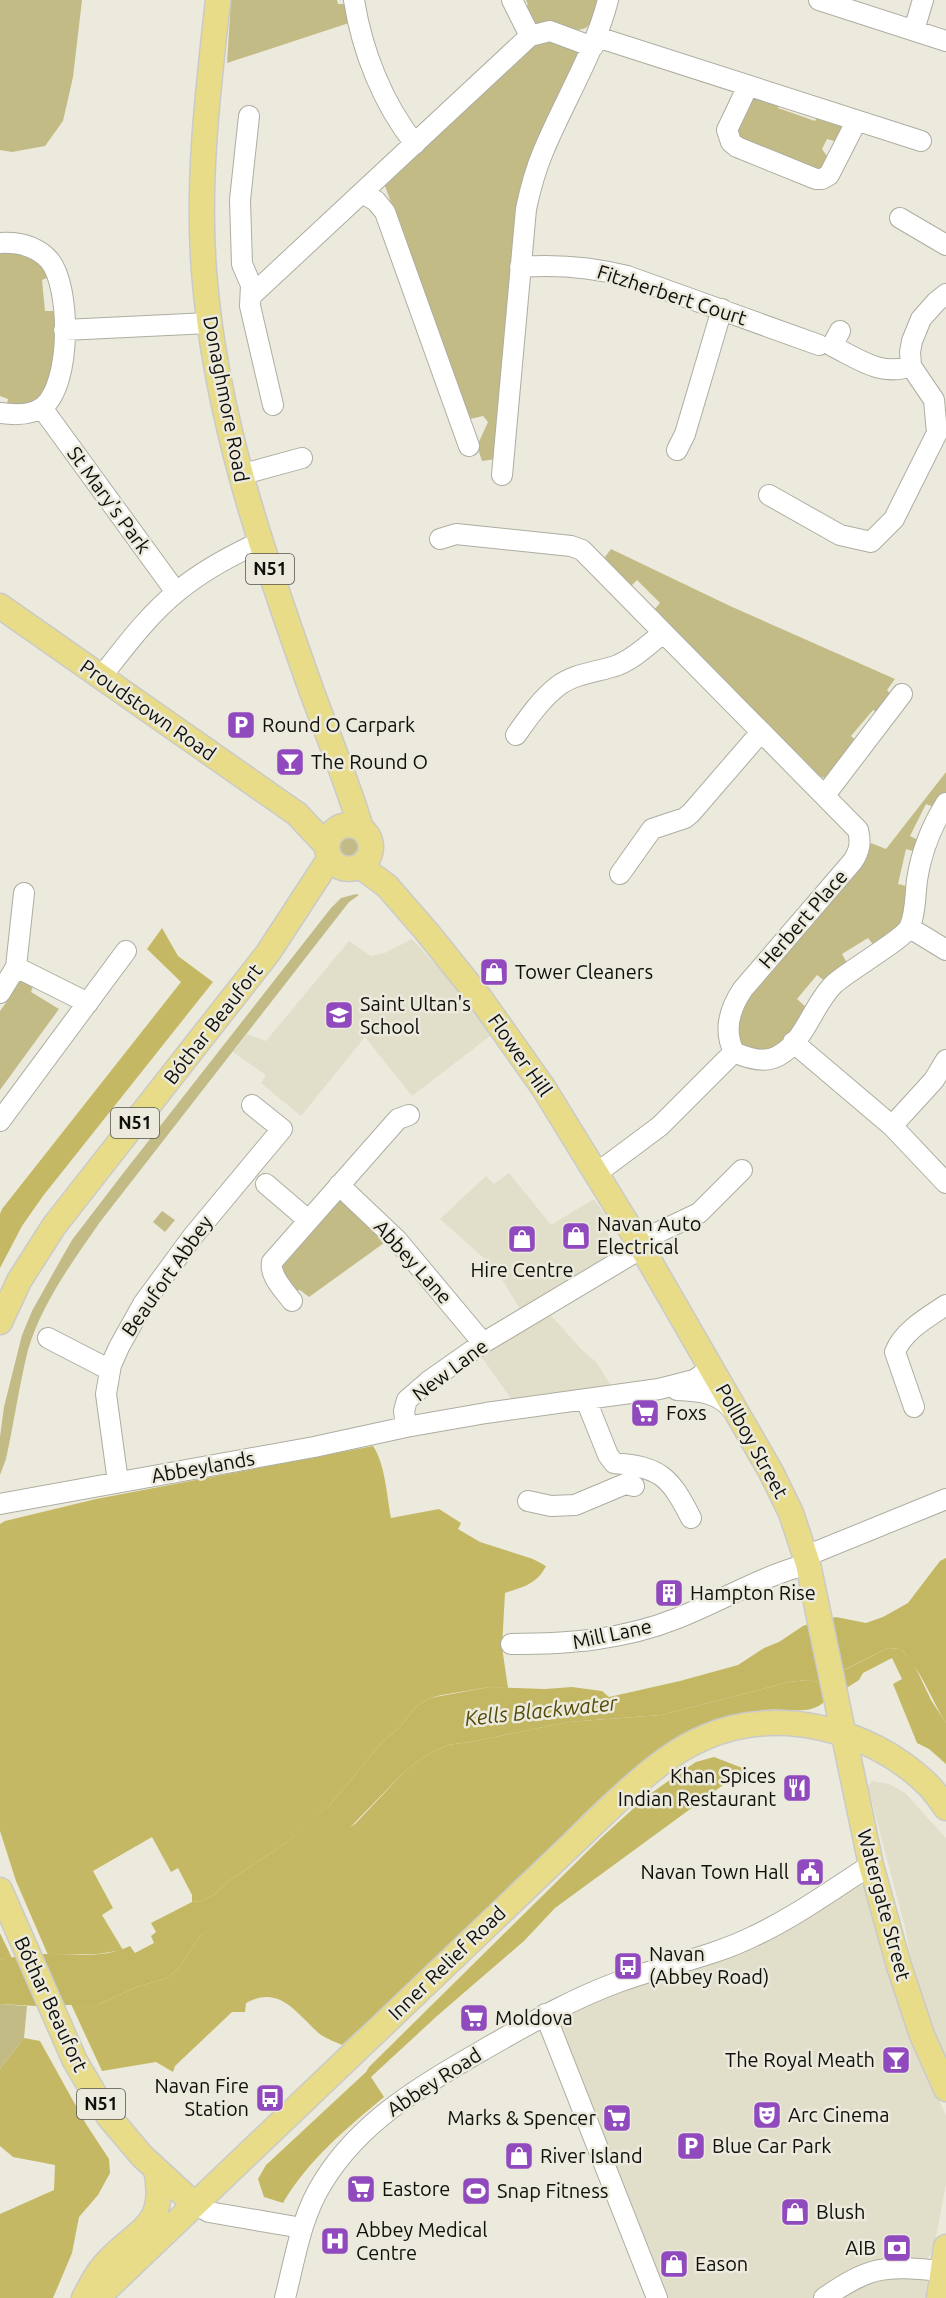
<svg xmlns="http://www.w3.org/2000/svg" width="946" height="2298" viewBox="0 0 946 2298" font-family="Ubuntu,sans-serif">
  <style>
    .built { fill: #e1deca }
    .green { fill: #c3bb86 }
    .forest { fill: #c5b864 }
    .water { fill: #c4b763 }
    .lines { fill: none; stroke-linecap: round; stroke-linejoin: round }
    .minor-casing { stroke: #aeada1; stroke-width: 22 }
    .major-casing { stroke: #cacac9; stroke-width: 27 }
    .minor { stroke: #fff; stroke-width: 20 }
    .major { stroke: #e9dc88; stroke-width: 24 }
    .labels { text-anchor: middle; stroke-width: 5; stroke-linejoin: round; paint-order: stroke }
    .shield { fill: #ebeadd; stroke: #52514a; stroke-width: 1.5 }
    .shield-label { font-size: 18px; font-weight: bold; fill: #100f0b }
    .street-label { font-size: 20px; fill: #100f0b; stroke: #ebeadd }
    .poi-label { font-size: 20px; fill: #100f0b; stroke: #ebeadd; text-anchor: start }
    .water-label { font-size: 21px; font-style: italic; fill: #534a05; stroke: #ebeadd }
  </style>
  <rect width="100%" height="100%" fill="#ebeadd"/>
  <!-- built -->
  <path class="built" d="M412 939 433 962 440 959 494 1033 412 1096 365 1037 301 1116 261 1083 266 1075 233 1052 247 1034 266 1041 349 941 371 956 385 953Z
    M509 1173 551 1225 594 1199 605 1215 599 1219 614 1244 610 1248 617 1259 522 1312 495 1268 440 1219 486 1176 494 1184Z
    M549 1313 581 1349 596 1362 612 1387 512 1400 481 1356Z
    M872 1781 889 1784 905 1793 946 1838V2060L919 2003 905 1927 868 1787Z
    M855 1883 861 1884 865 1890 905 2021 946 2116V2184L933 2253 924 2260H882L863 2263 831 2283 812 2298H668L554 2023 557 2015Z
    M895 2278 927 2279 926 2298H843L870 2281Z"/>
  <!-- green -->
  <path class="green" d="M0 0H82L73 77 63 121 45 146 12 152 0 150Z
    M231 0H337L338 4H347L352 22 227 63Z
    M526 0H599C596 9 595 20 587 27 578 34 544 27 533 24L522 7 528 5Z
    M544 39 567 44 578 53 528 167 496 459 482 461 477 446 488 422 483 416 470 419 385 186 533 42Z
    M751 94 779 103 778 108 815 121 818 116 842 124 844 130 841 139 834 141 827 139 822 149 829 159 821 171 758 145 737 141 736 124Z
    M0 250 29 252 52 276 42 280 45 311H55L56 353 53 374 37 402 6 410 8 399 0 396Z
    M611 549 730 606 895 679 887 690 893 697 880 715 873 710 851 736 859 743 829 777 824 778 815 774 653 611 660 603 637 580 631 586 606 562 605 557Z
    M946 772V792L936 808 926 804 910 836 920 841 916 852 906 849 898 884 910 887 903 922 875 947 868 938 842 954 847 963 825 981 817 975 797 999 808 1009 799 1024 772 1052 747 1050C732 1036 737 1019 744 1001L862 863 871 843 886 849Z
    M338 846a10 10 0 1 1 20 0a10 10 0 1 1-20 0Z
    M356 894 359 895 349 902 100 1222C73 1261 42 1303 28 1350 19 1386 14 1423 6 1459L0 1475V1437L4 1407 22 1335 32 1311 60 1261 72 1240 121 1176 331 908 341 898Z
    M19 980 34 983 31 992 59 1009 0 1090V1011L10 997 8 991Z
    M344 1198 384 1243 309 1297 300 1290 292 1292 278 1265 334 1201Z
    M162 1211 175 1220 165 1232 153 1222Z
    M0 2004 27 2006 24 2038 0 2069Z"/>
  <!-- forest -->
  <path class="forest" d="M162 928 178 956 213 982 43 1196 22 1226 0 1268V1214L2 1209 181 982 147 949Z
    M373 1446C385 1463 387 1497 391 1518L439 1509 461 1523 458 1529 480 1542 533 1559 546 1566C537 1584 523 1587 505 1593L502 1647 508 1688 490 1687 442 1695 430 1698 417 1706 399 1728 383 1741 331 1804 311 1822 285 1844 230 1880 214 1895 201 1901 192 1902V1895L178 1868 171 1872 152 1837 93 1871 113 1908 102 1915 123 1950 98 1954 48 1955 16 1881 0 1831V1524L5 1521 96 1499Z
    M888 1648 901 1649 913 1662 931 1700 946 1723V1764L929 1749 917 1743 893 1684 902 1679 892 1658 863 1673 859 1680 845 1689 842 1675 844 1670Z
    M808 1680 819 1682 825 1701C810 1717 784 1707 764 1710 743 1713 704 1723 686 1733 625 1767 577 1822 528 1870 467 1929 405 1987 342 2045 336 2042 327 2039 321 2035 297 2015 281 1984 246 2003L245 2012H232L175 2066 173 2072 156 2062 102 2071 71 2004H99L139 1986 165 1979 177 1970 201 1935 356 1823 404 1772 423 1757 447 1745 470 1742 568 1722 661 1715 789 1682Z
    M714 1757 745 1769 555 1908 524 1941 437 2016 371 2077 384 2097C347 2128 308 2160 283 2203L264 2197 258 2179 266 2165 366 2072 369 2067 602 1837 646 1797 678 1774 696 1762Z
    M0 1933 12 1958 0 1960Z
    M24 2038 40 2041 86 2124 109 2159 110 2173 98 2195 79 2217 72 2253 53 2298H0V2214L54 2190 55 2165 13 2157 0 2146V2069Z"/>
  <!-- water -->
  <path class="water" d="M946 1558V1723C931 1699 921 1669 901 1649L888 1648 819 1682 807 1680 789 1682 661 1715 568 1722 470 1742 447 1745 423 1757 404 1772 329 1849 290 1881 201 1935 177 1970 165 1979 139 1986 99 2004 37 2006 0 2004V1960C12 1957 25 1955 37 1954 68 1953 101 1960 130 1946L135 1953 154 1943 151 1936 156 1932 151 1923 192 1902 201 1901 214 1895 230 1880 285 1844 331 1804 383 1741 399 1728 417 1706 430 1698 490 1687 545 1689 572 1687 602 1691 609 1697 680 1681 738 1665 764 1648 779 1642 803 1626 814 1622 836 1617 866 1623 883 1617 908 1603 940 1561Z"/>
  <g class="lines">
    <!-- minor casing -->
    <g class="minor-casing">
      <path id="minor" d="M354 0C362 51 383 104 415 144
        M512 0 530 36
        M819 0 946 41
        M914 30 923 0
        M597 37 921 141
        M748 86 727 130 731 142 737 147 816 179H822L829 175 856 122
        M249 116 240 200 242 264 251 285 250 306 273 405
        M362 193 376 201 385 212 469 446
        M900 218 946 245
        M0 243C19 242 37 246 50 261 71 288 71 383 44 406 32 416 14 415 0 413
        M520 267C557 264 591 267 627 276L819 345
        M251 296 530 36 550 31 593 47
        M64 330 209 323
        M840 331 832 346C859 359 881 377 911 366
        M42 408 176 592
        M677 450 685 434 722 309
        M240 475 302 458
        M502 475 526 209C530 190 535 171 543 152 564 101 594 54 608 0
        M769 495 840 535 871 542 894 519 937 433 934 400 911 366 910 352 912 341 921 319 936 302 946 294
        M440 539 456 534 571 546 582 550 858 830C861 842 860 850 853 861L743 989C730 1008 723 1030 734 1052
        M101 677C124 648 148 615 178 591 202 571 232 555 260 542
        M516 735C528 718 541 699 558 686 575 673 599 672 618 665 635 658 649 644 663 633
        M825 795 902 694
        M620 874 652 829 685 818 691 813 761 732
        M910 928 946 950
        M16 967 88 1003
        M0 993 16 967 24 893
        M793 1042 892 1126 946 1183
        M734 1052C747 1058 764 1064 778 1056 805 1042 813 1004 834 984 849 970 906 938 910 926 916 911 915 895 917 880 921 853 931 827 946 803
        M0 1121 126 951
        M892 1126 934 1080 946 1060
        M597 1173 660 1126 734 1052
        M266 1184 308 1220
        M339 1185 397 1240 483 1343
        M638 1242 699 1213 742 1170
        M292 1301C285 1291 269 1276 272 1262L398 1119 409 1115
        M48 1338 110 1370
        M677 1390C699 1391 717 1392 732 1409
        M586 1400 608 1455 614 1463C661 1467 670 1477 691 1518
        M914 1407 895 1352C903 1331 928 1317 946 1305
        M406 1427 404 1411 407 1400 429 1381 483 1343 642 1248
        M118 1482 106 1394 111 1365 119 1347 143 1304 193 1236 282 1129 252 1105
        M528 1501 551 1506 575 1505 625 1484 634 1486
        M0 1504 314 1447 406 1427 486 1413 659 1389 694 1380 712 1368
        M806 1556 946 1499
        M511 1644C569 1644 623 1640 678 1618 721 1601 762 1576 808 1564
        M545 2014 657 2298
        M194 2204 209 2212 302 2228
        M285 2298C295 2259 301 2216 323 2182 362 2118 428 2082 490 2046 534 2021 574 1998 621 1981 665 1965 712 1957 754 1936 795 1917 833 1889 871 1865
        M824 2298C873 2264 886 2266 943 2271"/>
    </g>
    <!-- major casing -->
    <g class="major-casing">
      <path id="major" d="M218 0C208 91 197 180 204 271 215 417 263 555 312 692 329 738 347 782 361 828
        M0 606 297 814 327 846
        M327 847a22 22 0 1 1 44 0a22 22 0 1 1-44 0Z
        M360 866 387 886 427 932 480 998 543 1087 642 1248 718 1380 771 1472 791 1513 808 1564 871 1865 899 1966 922 2035 946 2089
        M0 1322 19 1281 54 1226 268 953 330 858
        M0 1890 75 2061 98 2100 109 2117 142 2156 194 2204
        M84 2298C89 2289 94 2278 101 2269 132 2229 169 2232 156 2169
        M97 2298 631 1788C654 1768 677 1749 706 1737 778 1706 870 1729 926 1783 934 1790 940 1800 946 1808
        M939 2298 946 2247"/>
    </g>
    <!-- minor -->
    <use href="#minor" class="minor"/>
    <!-- major -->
    <use href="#major" class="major"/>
  </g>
  <!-- icons -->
  <defs>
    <g id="parking-square" transform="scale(1.5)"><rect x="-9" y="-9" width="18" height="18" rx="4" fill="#914abd" stroke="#ebeadd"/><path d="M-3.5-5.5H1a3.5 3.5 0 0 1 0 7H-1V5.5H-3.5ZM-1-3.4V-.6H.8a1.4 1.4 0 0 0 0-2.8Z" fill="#fff"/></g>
    <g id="bar-square" transform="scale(1.5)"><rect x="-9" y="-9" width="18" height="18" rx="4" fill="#914abd" stroke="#ebeadd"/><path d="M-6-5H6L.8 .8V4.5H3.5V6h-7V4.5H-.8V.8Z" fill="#fff"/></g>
    <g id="shop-square" transform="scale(1.5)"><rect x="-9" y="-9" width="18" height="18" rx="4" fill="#914abd" stroke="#ebeadd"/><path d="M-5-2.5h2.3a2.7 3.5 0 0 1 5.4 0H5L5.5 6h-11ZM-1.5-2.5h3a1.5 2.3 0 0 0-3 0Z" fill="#fff"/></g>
    <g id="school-square" transform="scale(1.5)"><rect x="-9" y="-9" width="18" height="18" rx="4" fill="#914abd" stroke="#ebeadd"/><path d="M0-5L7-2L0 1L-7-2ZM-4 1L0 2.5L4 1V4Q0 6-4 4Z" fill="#fff"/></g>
    <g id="supermarket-square" transform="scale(1.5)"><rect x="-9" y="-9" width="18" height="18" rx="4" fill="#914abd" stroke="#ebeadd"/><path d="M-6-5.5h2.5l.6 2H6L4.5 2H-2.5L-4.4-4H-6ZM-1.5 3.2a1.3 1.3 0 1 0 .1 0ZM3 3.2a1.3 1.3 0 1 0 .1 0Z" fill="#fff"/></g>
    <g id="building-square" transform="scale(1.5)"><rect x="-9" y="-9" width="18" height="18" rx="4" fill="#914abd" stroke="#ebeadd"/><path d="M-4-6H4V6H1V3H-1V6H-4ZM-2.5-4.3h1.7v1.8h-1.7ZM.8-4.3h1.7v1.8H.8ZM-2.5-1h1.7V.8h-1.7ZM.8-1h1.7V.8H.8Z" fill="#fff"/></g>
    <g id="restaurant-square" transform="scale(1.5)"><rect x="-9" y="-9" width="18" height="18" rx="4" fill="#914abd" stroke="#ebeadd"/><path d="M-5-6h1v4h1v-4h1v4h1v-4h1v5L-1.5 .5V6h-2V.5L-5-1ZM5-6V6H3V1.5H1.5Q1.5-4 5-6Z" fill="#fff"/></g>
    <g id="civic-square" transform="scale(1.5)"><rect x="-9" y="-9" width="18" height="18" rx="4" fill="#914abd" stroke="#ebeadd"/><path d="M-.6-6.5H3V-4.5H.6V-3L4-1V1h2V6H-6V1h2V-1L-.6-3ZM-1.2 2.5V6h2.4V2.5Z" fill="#fff"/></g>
    <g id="bus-square" transform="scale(1.5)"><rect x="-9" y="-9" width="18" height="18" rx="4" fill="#914abd" stroke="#ebeadd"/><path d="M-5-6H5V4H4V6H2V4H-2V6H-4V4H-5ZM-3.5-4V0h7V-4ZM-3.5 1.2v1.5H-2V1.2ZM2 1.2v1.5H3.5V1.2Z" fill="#fff"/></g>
    <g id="theatre-square" transform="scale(1.5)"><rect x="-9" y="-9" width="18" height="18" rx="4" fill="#914abd" stroke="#ebeadd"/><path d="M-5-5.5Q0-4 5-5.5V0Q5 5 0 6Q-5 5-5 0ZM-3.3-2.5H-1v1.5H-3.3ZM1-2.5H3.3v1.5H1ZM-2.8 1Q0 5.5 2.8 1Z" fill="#fff"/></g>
    <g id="stadium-square" transform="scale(1.5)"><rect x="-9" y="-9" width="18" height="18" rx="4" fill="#914abd" stroke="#ebeadd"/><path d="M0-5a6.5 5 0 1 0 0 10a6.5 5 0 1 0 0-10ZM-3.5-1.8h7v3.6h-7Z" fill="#fff"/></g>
    <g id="hospital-square" transform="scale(1.5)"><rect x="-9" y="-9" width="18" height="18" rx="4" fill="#914abd" stroke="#ebeadd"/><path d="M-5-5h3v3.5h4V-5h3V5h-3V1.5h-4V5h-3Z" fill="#fff"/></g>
    <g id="bank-square" transform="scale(1.5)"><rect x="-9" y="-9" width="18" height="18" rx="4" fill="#914abd" stroke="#ebeadd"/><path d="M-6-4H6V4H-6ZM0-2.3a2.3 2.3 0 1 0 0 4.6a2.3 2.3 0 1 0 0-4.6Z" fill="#fff"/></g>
  </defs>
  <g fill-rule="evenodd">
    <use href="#parking-square" x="241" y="725"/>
    <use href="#bar-square" x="290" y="762"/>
    <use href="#shop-square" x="494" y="972"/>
    <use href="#school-square" x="339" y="1015"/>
    <use href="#shop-square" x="576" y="1236"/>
    <use href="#shop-square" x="522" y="1239"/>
    <use href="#supermarket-square" x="645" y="1413"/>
    <use href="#building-square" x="669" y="1593"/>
    <use href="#restaurant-square" x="797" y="1788"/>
    <use href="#civic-square" x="810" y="1872"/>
    <use href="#bus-square" x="628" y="1966"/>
    <use href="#supermarket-square" x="474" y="2018"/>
    <use href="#bar-square" x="896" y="2060"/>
    <use href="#bus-square" x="270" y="2098"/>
    <use href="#theatre-square" x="767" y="2115"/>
    <use href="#supermarket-square" x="617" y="2118"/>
    <use href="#parking-square" x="691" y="2146"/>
    <use href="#shop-square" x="519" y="2156"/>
    <use href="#supermarket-square" x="361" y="2189"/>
    <use href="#stadium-square" x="476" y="2191"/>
    <use href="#shop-square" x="795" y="2212"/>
    <use href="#hospital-square" x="335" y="2241"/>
    <use href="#bank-square" x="897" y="2248"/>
    <use href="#shop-square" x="674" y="2264"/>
  </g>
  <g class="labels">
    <!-- shield labels -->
    <g class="shield">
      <rect x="246" y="554" width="48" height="30" rx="4.5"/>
      <rect x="111" y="1108" width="48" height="30" rx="4.5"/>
      <rect x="77" y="2089" width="48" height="30" rx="4.5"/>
    </g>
    <g class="shield-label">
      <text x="270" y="575">N51</text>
      <text x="135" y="1129">N51</text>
      <text x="101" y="2110">N51</text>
    </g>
    <!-- street labels -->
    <g class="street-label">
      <text transform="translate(672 295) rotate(18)" y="7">Fitzherbert Court</text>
      <text transform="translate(226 399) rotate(79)" y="7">Donaghmore Road</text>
      <text transform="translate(109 500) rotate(54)" y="7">St Mary's Park</text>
      <text transform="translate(148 710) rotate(35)" y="7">Proudstown Road</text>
      <text transform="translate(803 919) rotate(-49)" y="7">Herbert Place</text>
      <text transform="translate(213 1024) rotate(-52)" y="7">Bóthar Beaufort</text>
      <text transform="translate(520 1055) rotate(55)" y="7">Flower Hill</text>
      <text transform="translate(413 1262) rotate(48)" y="7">Abbey Lane</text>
      <text transform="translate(167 1276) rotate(-55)" y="7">Beaufort Abbey</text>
      <text transform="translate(450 1370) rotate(-37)" y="7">New Lane</text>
      <text transform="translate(752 1441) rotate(61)" y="7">Pollboy Street</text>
      <text transform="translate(203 1467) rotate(-10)" y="7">Abbeylands</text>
      <text transform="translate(612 1634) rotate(-12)" y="7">Mill Lane</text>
      <text transform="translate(884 1905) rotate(75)" y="7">Watergate Street</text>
      <text transform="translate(447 1963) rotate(-44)" y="7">Inner Relief Road</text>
      <text transform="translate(51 2004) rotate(65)" y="7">Bóthar Beaufort</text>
      <text transform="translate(434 2082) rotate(-33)" y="7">Abbey Road</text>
    </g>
    <!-- poi labels -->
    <g class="poi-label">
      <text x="262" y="732">Round O Carpark</text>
      <text x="311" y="769">The Round O</text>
      <text x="515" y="979">Tower Cleaners</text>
      <text x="360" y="1011">Saint Ultan's<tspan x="360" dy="23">School</tspan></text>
      <text x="597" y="1231">Navan Auto<tspan x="597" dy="23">Electrical</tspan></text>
      <text x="522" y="1277" text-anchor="middle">Hire Centre</text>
      <text x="666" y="1420">Foxs</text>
      <text x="690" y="1600">Hampton Rise</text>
      <text x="776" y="1783" text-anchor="end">Khan Spices<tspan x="776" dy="23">Indian Restaurant</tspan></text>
      <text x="789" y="1879" text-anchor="end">Navan Town Hall</text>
      <text x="649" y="1961">Navan<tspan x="649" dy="23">(Abbey Road)</tspan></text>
      <text x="495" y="2025">Moldova</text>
      <text x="875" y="2067" text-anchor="end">The Royal Meath</text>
      <text x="249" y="2093" text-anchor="end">Navan Fire<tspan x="249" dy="23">Station</tspan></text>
      <text x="788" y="2122">Arc Cinema</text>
      <text x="596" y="2125" text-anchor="end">Marks &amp; Spencer</text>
      <text x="712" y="2153">Blue Car Park</text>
      <text x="540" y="2163">River Island</text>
      <text x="382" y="2196">Eastore</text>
      <text x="497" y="2198">Snap Fitness</text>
      <text x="816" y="2219">Blush</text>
      <text x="356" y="2237">Abbey Medical<tspan x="356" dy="23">Centre</tspan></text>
      <text x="876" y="2255" text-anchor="end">AIB</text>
      <text x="695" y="2271">Eason</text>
    </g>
    <!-- water labels -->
    <g class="water-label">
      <text transform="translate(541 1711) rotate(-6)" y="7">Kells Blackwater</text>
    </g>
  </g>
</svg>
